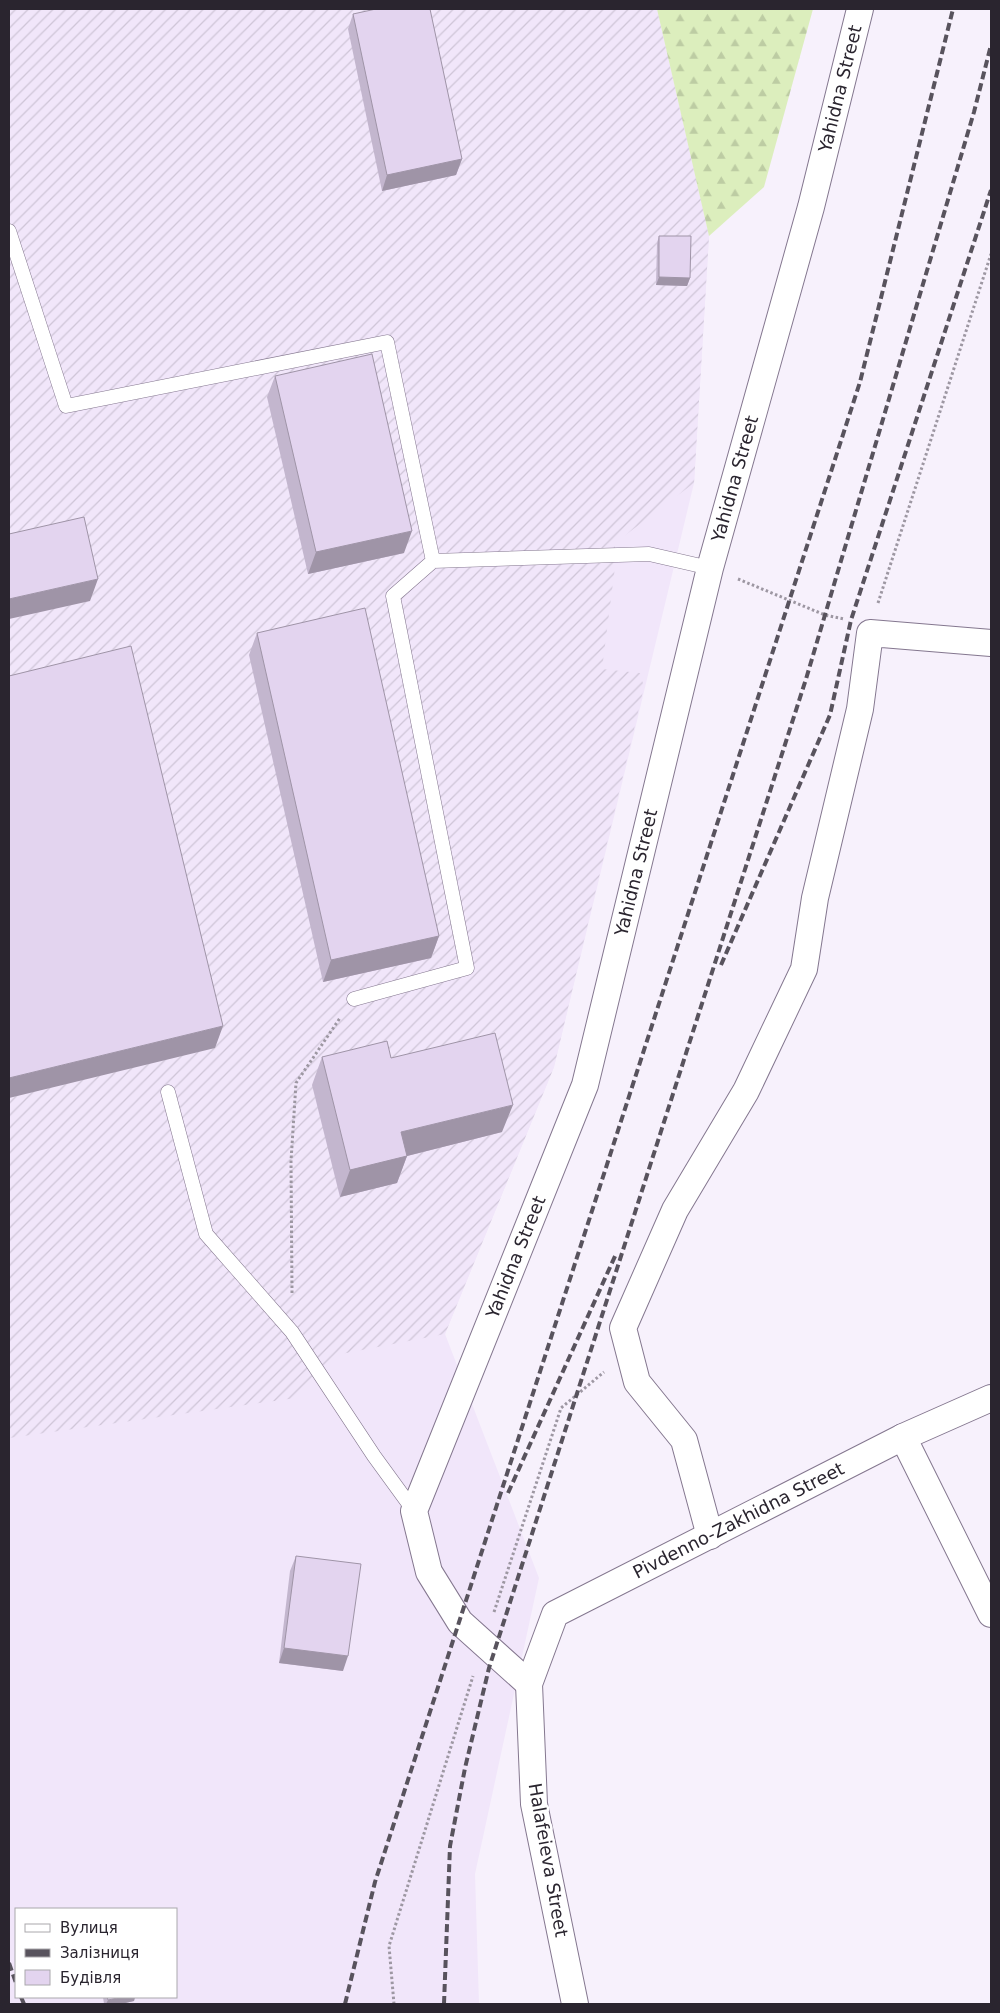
<svg xmlns="http://www.w3.org/2000/svg" width="1000" height="2013" viewBox="0 0 1000 2013" font-family="'DejaVu Sans',sans-serif">
  <style>
    .built { fill: #f1e6fa; fill-rule: evenodd }
    .industrial { fill: url(#industrial-furrows) }
    .forest { fill: url(#forest-firs) }
    .lines { fill: none; stroke-linecap: round; stroke-linejoin: round }
    .service-casing { stroke: #84778f; stroke-width: 15 }
    .minor-casing { stroke: #84778f; stroke-width: 28 }
    .path { stroke: #9d97a2; stroke-width: 3; stroke-dasharray: 2.5 2.5; stroke-linecap: butt }
    .service { stroke: #fff; stroke-width: 14 }
    .minor { stroke: #fff; stroke-width: 26 }
    .rail { stroke: #58535d; stroke-width: 4; stroke-dasharray: 8 4; stroke-linecap: butt }
    .wall { fill: #c3b6ce }
    .shaded-wall { fill: #9f94a7 }
    .building { fill: #e3d4ef; stroke: #9f94a7 }
    .labels { text-anchor: middle; stroke-width: 5; stroke-linejoin: round; paint-order: stroke }
    .street-label { font-size: 18px; fill: #2a252f; stroke: #fff }
  </style>
  <defs>
    <pattern id="industrial-furrows" width="10" height="10" patternUnits="userSpaceOnUse" patternTransform="scale(1.25)"><rect width="10" height="10" fill="#f1e6fa"/><path d="M-1 1l2-2M0 10L10 0M9 11l2-2" fill="none" stroke="#cfc5d7"/></pattern>
    <pattern id="forest-firs" width="22" height="20" patternUnits="userSpaceOnUse" patternTransform="scale(1.25)"><rect width="22" height="20" fill="#dceebd"/><path d="M5 1l3.5 6h-7zM16 11l3.5 6h-7z" fill="#bdcca3"/></pattern>
  </defs>
  <rect width="100%" height="100%" fill="#f7f1fc"/>
  <!-- built -->
  <path class="built" d="M9 9H657L709 236 694 483 554 1067 445 1334 539 1578 475 1874 479 2004H9ZM16 1909H176V1997H16Z"/>
  <!-- industrial -->
  <path class="industrial" d="M9 9H657L709 236 694 483 615 543V567L602 669 640 673 644 687 554 1067 445 1334 336 1355 296 1398 9 1438Z"/>
  <!-- forest -->
  <path class="forest" d="M657 9H813L764 187 709 236Z"/>
  <g class="lines">
    <!-- service casing -->
    <g class="service-casing">
      <path id="service" d="M9 231 66 406 387 342 433 561 649 554 710 568
        M354 999 467 968 393 596 433 561
        M168 1092 206 1234 292 1332 374 1456 414 1511"/>
    </g>
    <!-- minor casing -->
    <g class="minor-casing">
      <g id="minor">
        <path d="M903 1437 991 1614"/>
        <path d="M710 1536 684 1440 637 1382 623 1328 675 1210 746 1091 804 969 815 898 860 709 870 633 991 643"/>
        <path id="s1" d="M529 1684 460 1622 429 1572 414 1511 585 1085 710 568 811 207 860 9"/>
        <path id="s2" d="M575 2004 534 1804 529 1684 555 1614 903 1437 991 1398"/>
      </g>
    </g>
    <!-- path -->
    <path class="path" d="M738 579 825 615 844 619
      M878 603 991 254
      M292 1293 291 1161 296 1083 340 1018
      M494 1612 561 1408 604 1372
      M394 2004 389 1946 473 1676"/>
    <!-- service -->
    <use href="#service" class="service"/>
    <!-- minor -->
    <use href="#minor" class="minor"/>
    <!-- rail -->
    <path class="rail" d="M721 965 830 715 851 620 991 190
      M508 1493 616 1254
      M9 1963 16 1983
      M21 1997 24 2004
      M345 2004 375 1882 860 382 953 9
      M444 2004 450 1846 465 1768 489 1668 806 679 974 112 991 45"/>
  </g>
  <!-- wall -->
  <path class="wall" d="M353 14 462 159 456 175 382 191 348 29Z
    M659 236 690 278 687 286 656 285 657 243Z
    M275 376 404 553 308 574 267 397Z
    M257 633 439 936 431 958 323 982 249 655Z
    M322 1057 391 1058 502 1132 407 1156 397 1183 340 1197 312 1085Z
    M296 1556 343 1671 279 1663 290 1571Z
    M103 1997H135L134 2001 121 2004H104Z"/>
  <!-- shaded-wall -->
  <path class="shaded-wall" d="M462 159 456 175 382 191 387 175Z
    M659 277 690 278 687 286 656 285Z
    M412 531 404 553 308 574 316 552Z
    M98 579 90 601 9 619V599Z
    M439 936 431 958 323 982 331 960Z
    M223 1026 215 1048 9 1098V1078Z
    M513 1105 502 1132 407 1156 397 1183 340 1197 350 1170 401 1132Z
    M284 1648 348 1656 343 1671 279 1663Z
    M122 1997H135L134 2001 121 2004H106L108 2000Z"/>
  <!-- building -->
  <path class="building" d="M376 9H430L462 159 387 175 353 14Z
    M659 236H691L690 278 659 277Z
    M372 354 412 531 316 552 275 376Z
    M84 517 98 579 9 599V534Z
    M365 608 439 936 331 960 257 633Z
    M131 646 223 1026 9 1078V676Z
    M495 1033 513 1105 401 1132 407 1156 350 1170 322 1057 387 1041 391 1058Z
    M296 1556 361 1564 348 1656 284 1648Z
    M107 1997H122L108 2000Z"/>
  <g class="labels">
    <!-- street labels -->
    <g class="street-label">
      <text dy="6" stroke="none"><textPath href="#s1" startOffset="1702">Yahidna Street</textPath></text>
      <text dy="6" stroke="none"><textPath href="#s1" startOffset="1298">Yahidna Street</textPath></text>
      <text dy="6" stroke="none"><textPath href="#s1" startOffset="892">Yahidna Street</textPath></text>
      <text dy="6" stroke="none"><textPath href="#s1" startOffset="488">Yahidna Street</textPath></text>
      <text dy="6" stroke="none"><textPath href="#s2" startOffset="605">Pivdenno-Zakhidna Street</textPath></text>
      <text transform="translate(548 1860) rotate(80)" y="6">Halafeieva Street</text>
    </g>
  </g>
  <!-- border -->
  <rect width="1000" height="2013" fill="none" stroke="#2a252f" stroke-width="20"/>
  <!-- legend -->
  <rect x="15" y="1908" width="162" height="90" fill="#ffffff" stroke="#aaa8ac"/>
  <rect x="25" y="1924" width="25" height="8" fill="#ffffff" stroke="#aaa8ac"/>
  <text x="60" y="1933" font-size="15" fill="#2a252f">Вулиця</text>
  <rect x="25" y="1949" width="25" height="8" fill="#58535d" stroke="#aaa8ac"/>
  <text x="60" y="1958" font-size="15" fill="#2a252f">Залізниця</text>
  <rect x="25" y="1970" width="25" height="15" fill="#e3d4ef" stroke="#aaa8ac"/>
  <text x="60" y="1983" font-size="15" fill="#2a252f">Будівля</text>
</svg>
